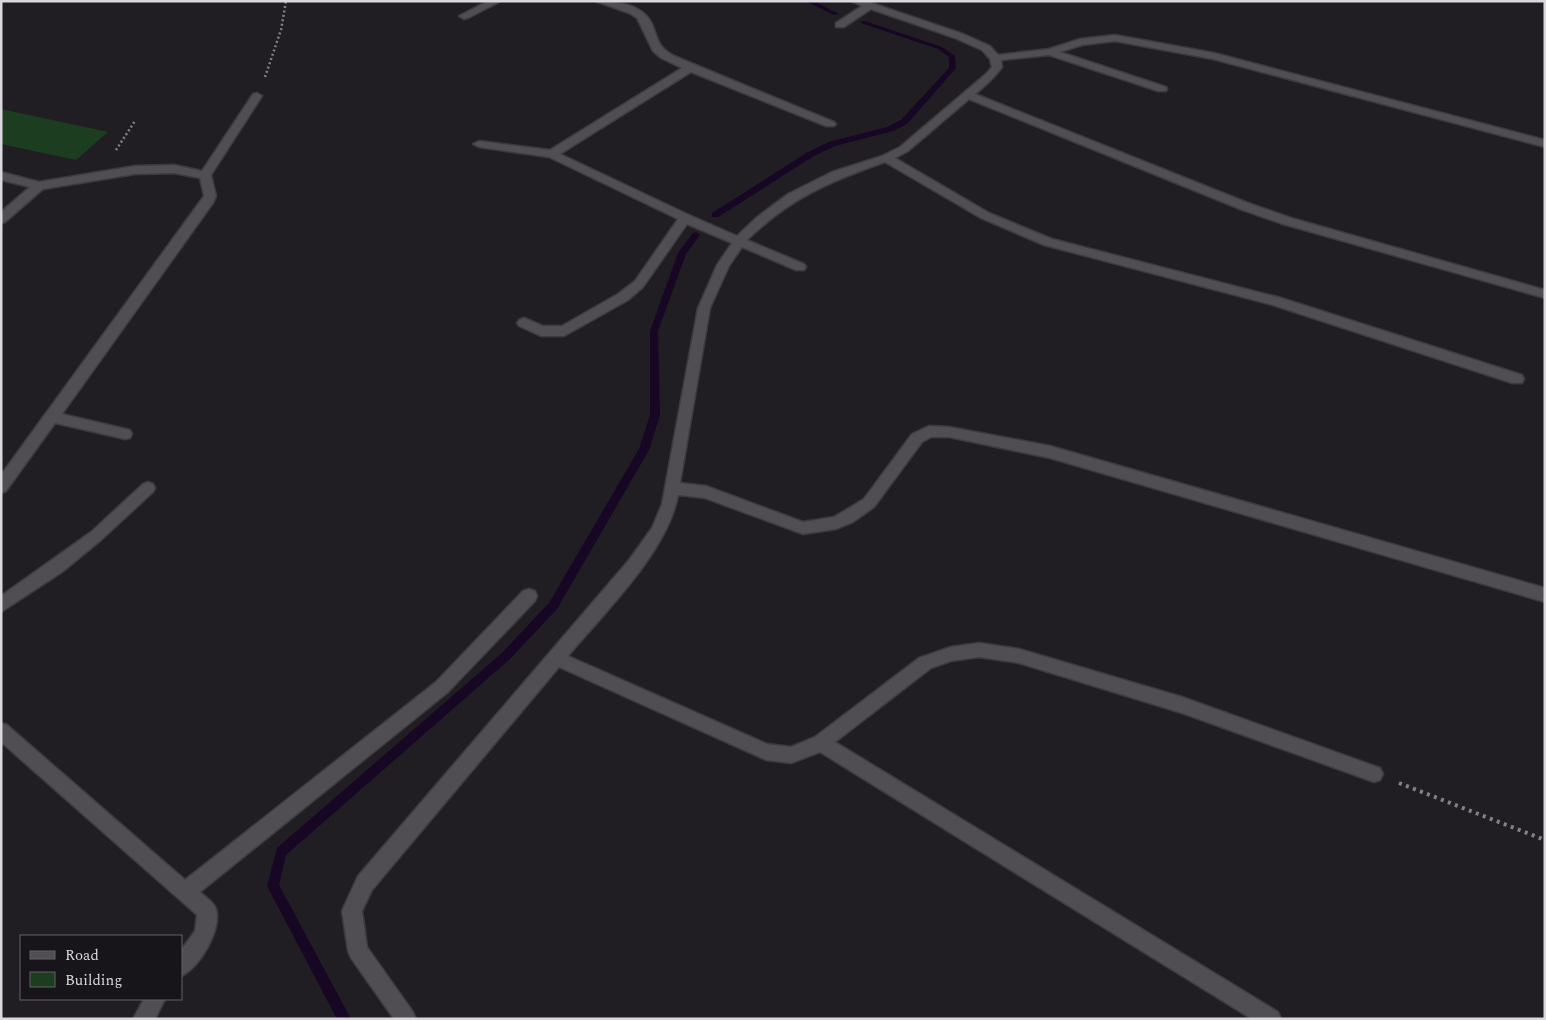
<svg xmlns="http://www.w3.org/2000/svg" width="1546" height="1020" viewBox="0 0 1546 1020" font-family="Spectral,serif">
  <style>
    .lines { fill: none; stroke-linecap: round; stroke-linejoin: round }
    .stream { fill: #170624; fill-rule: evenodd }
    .building { fill: #1d3d20 }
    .street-casing { stroke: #3c3a3e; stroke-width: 3 }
    .path-far1 { stroke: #838186; stroke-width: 2.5; stroke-dasharray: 2 2.5; stroke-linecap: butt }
    .path { stroke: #838186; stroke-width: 4; stroke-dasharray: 3 4.5; stroke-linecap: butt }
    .street { fill: #504d53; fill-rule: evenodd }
  </style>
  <rect width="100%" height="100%" fill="#201e23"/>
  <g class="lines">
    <!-- stream -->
    <path class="stream" d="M805 1H814L839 14 834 15Z
      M861 21H865L942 47 955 56 956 68 907 124 893 131 835 146 814 156 718 217H712V213L808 152 829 142 887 127 901 120 949 68V57L938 49 861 23Z
      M696 232 700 235 686 254 658 331 660 415 649 450 557 609 510 659 286 855 279 885 351 1019H337L267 886 277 848 502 653 549 603 639 449 650 415V331L678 253 693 233Z"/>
  </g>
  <!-- building -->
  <path class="building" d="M1 109 108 132 76 160 1 144Z"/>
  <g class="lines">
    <!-- street casing -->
    <g class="street-casing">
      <path id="street" d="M488 1H501L468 18 464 19 459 16Z
        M595 1C614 1 641 3 651 22 659 39 656 46 674 56L834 122 836 124 834 126H826L691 72 560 154 689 215 737 236 756 218 788 194 832 172 882 156 900 147 986 74 992 67 990 59 982 50 955 38 871 9 844 27H836V23L862 6 851 1H866L963 34 990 46 998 55 1049 49 1080 39 1115 35 1214 53 1545 140V147L1213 59 1115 41 1082 45 1060 52 1166 87 1167 89 1166 91H1158L1049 55 1001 60 1002 67C994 78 985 86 975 94L1248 203 1291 218 1545 290V298L1283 224 1240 209 969 99 908 151 895 158 989 213 1052 239 1281 298 1522 375 1524 379 1522 383H1512L1273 305 1044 245 981 218 885 162C828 182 791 198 747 240L804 264 806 267 804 270H796L742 247 729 266 710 308 680 483 706 486 803 522 834 517 864 499 912 434 929 426 949 427 1050 446 1545 588V602L1050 458 949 437H931L922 442 874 507 853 522 836 529 803 534 705 498 678 495C668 551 605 612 568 656L767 744 791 747 815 737 919 658 951 647 979 643 1019 649 1182 697 1380 768 1383 774 1380 780 1374 782 1182 713 1019 663 979 657 951 661 931 668 835 742 1278 1012 1281 1019H1252L820 752 791 763 766 760 559 667 372 890 362 911 367 947 413 1012 416 1019H394L351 958 348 951 342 911 358 876 629 560 652 528 662 504 698 308 717 265 732 243 687 224 643 287 628 300 564 336H541L519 326 517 323 519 320 524 318 543 326H562L618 294 635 281 678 219 549 157 479 147 473 144 479 141 550 150 682 68 661 58 653 51 637 18 629 13Z
        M257 93 262 96 211 175 216 196 213 203 62 414 130 430 132 434 130 438 125 439 55 423 6 491 1 493V475L204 196 200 178 174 173 135 174 43 189 5 222 1 223V212L30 187 1 180V172L39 182 135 166 174 165 202 171 253 94Z
        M148 482 153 484 155 488 153 492 101 540 62 572 1 612V596L91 532 143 484Z
        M529 589 535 591 537 596 535 601 448 692 200 892C205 897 214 902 216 909 222 929 200 968 181 976V950L195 931 197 915 1 742V723L7 725 185 880 436 682 523 591Z
        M144 999H165L155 1019H133Z"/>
    </g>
    <!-- path-far1 -->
    <path class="path-far1" d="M265 77 281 30 286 1
      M116 150 135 121"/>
    <!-- path -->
    <path class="path" d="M1399 783 1545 840"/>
    <!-- street -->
    <use href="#street" class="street"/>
  </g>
  <!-- border -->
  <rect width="1546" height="1020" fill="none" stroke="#dad8dc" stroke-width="5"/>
  <!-- legend -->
  <rect x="20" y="935" width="162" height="65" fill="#171519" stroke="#656367"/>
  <rect x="30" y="951" width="25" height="8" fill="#504d53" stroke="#656367"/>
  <text x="65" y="960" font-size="15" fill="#dad8dc">Road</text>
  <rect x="30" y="972" width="25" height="15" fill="#1d3d20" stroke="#656367"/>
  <text x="65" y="985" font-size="15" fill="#dad8dc">Building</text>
</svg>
